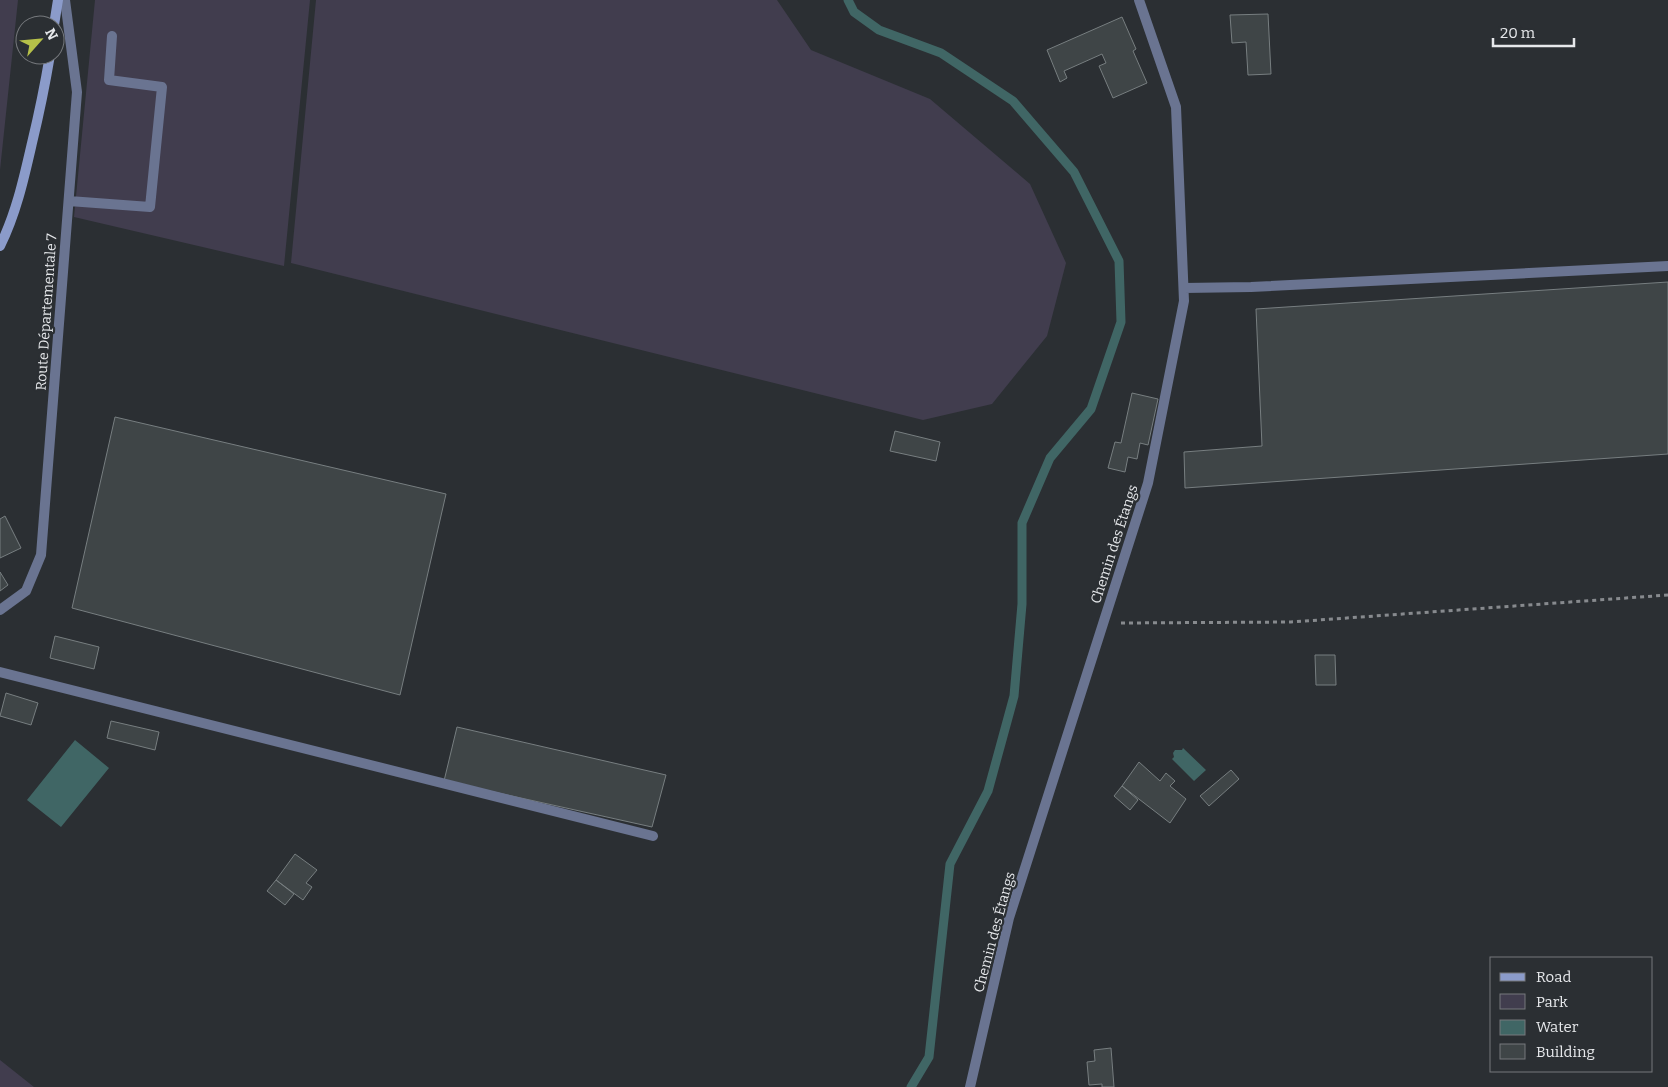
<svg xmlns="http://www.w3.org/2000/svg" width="1668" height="1087" viewBox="0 0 1668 1087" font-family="Bitter,serif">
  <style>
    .green { fill: #413d4e }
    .water { fill: #406665 }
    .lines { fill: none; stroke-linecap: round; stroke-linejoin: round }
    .stream { stroke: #406665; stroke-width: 9 }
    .building { fill: #3f4547; stroke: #777e80 }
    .path { stroke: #878a8e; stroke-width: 3; stroke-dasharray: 4 4; stroke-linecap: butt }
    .lane { stroke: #6a7491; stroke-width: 10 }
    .secondary { stroke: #8b9bca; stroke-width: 10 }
    .labels { text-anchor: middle; stroke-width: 4.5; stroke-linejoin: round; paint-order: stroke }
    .street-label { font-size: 14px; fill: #e6e8eb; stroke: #2b2f33 }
  </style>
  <rect width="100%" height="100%" fill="#2b2f33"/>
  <!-- green -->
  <path class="green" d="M0 0H18L0 170Z
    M95 0H310L284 266 74 217Z
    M316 0H777L811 50 930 99 1030 184 1066 263 1047 336 992 404 923 420 291 263Z
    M0 1060 34 1087H0Z"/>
  <!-- water -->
  <path class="water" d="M75 740 109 768 61 827 27 800Z
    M1183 748 1206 770 1194 781 1172 759 1174 757 1173 753 1175 750H1182Z"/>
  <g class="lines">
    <!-- stream -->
    <path class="stream" d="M848 0 854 12 879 30 941 53 1013 101 1074 172 1119 261 1121 322 1091 409 1050 458 1022 523V604L1014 696 988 791 950 864 929 1057 911 1087"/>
  </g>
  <!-- building -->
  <path class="building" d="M1268 14 1271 74 1248 75 1246 42 1232 43 1230 15Z
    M1122 17 1136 49 1133 51 1147 83 1113 98 1099 66 1106 63 1102 54 1064 71 1067 78 1060 82 1047 50Z
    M1668 282V454L1185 488 1184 452 1262 446 1256 309Z
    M1132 393 1158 399 1148 445 1140 443 1137 459 1128 457 1125 472 1108 468 1115 442 1121 443Z
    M115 417 446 494 400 695 72 608Z
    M895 431 940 442 936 461 890 451Z
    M5 516 21 548 0 558V519Z
    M0 572 8 585 0 591Z
    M55 636 99 647 94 669 50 658Z
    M1315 655H1335L1336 685H1316Z
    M6 693 38 703 31 725 0 716Z
    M111 721 159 732 155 750 107 738Z
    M457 727 666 775 652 827 444 781Z
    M1139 762 1160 781 1166 773 1175 781 1170 786 1186 799 1170 823 1122 786Z
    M1231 770 1239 779 1209 806 1200 796Z
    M1122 786 1138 800 1130 810 1114 796Z
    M295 854 317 870 306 883 312 887 303 900 276 880Z
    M276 880 294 894 285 905 267 891Z
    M1111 1048 1114 1087H1102V1084L1089 1085 1087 1062 1095 1061 1094 1050Z"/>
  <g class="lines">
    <!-- path -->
    <path class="path" d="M1121 623 1291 622 1668 595"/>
    <!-- lane -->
    <path class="lane" d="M69 201 150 207 162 87 109 80 112 36
      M1184 288 1251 287 1668 266
      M0 610 26 591 41 555 77 92 65 0
      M0 672 653 836
      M970 1087 1009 918 1148 483 1184 301 1176 107 1139 0"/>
    <!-- secondary -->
    <path class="secondary" d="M54 25 58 0
      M0 246C16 214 24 178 32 143 39 114 45 85 50 55"/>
  </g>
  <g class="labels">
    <!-- street labels -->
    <g class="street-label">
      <text transform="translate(46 312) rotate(-86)" y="5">Route Départementale 7</text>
      <text transform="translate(1114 544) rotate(-72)" y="5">Chemin des Étangs</text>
      <text transform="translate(994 932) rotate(-75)" y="5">Chemin des Étangs</text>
    </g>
  </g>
  <!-- legend -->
  <rect x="1490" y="957" width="162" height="115" fill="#2b2f33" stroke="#76797d"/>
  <rect x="1500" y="973" width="25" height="8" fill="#8b9bca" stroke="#76797d"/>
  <text x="1536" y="982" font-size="15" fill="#e6e8eb">Road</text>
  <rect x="1500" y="994" width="25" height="15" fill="#413d4e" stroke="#76797d"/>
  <text x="1536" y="1007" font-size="15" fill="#e6e8eb">Park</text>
  <rect x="1500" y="1020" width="25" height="15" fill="#406665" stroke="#76797d"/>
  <text x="1536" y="1032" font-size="15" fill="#e6e8eb">Water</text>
  <rect x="1500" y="1044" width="25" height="15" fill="#3f4547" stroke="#76797d"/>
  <text x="1536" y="1057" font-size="15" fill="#e6e8eb">Building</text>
  <!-- north arrow -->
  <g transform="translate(40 40) rotate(63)"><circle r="24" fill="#2b2f33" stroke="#76797d"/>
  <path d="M0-4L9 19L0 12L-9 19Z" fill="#b6c149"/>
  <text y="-8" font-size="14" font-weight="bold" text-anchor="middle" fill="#e6e8eb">N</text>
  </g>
  <!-- scale -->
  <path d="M1493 38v8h81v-8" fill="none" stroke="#e6e8eb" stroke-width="2.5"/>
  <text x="1500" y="38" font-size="15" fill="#e6e8eb" stroke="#2b2f33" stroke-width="4" paint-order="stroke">20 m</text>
</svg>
